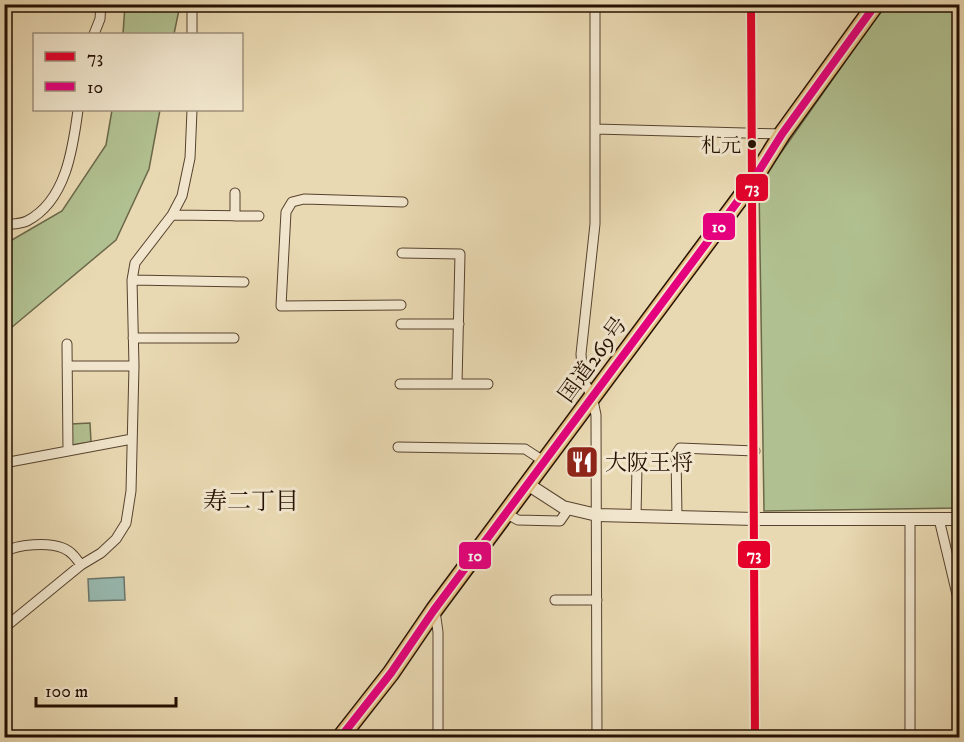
<svg xmlns="http://www.w3.org/2000/svg" width="964" height="742" viewBox="0 0 964 742" font-family="'IM FELL DW Pica','Noto Serif JP',serif">
  <style>
    .green { fill: #b1c090; stroke: #6b6849; stroke-width: 1.5 }
    .water { fill: #98bab1; stroke: #6a766b; stroke-width: 1.5 }
    .lines { fill: none; stroke-linecap: round; stroke-linejoin: round }
    .minor-casing { stroke: #56422e; stroke-width: 11 }
    .tertiary-casing { stroke: #56422e; stroke-width: 14 }
    .trunk-casing { stroke: #251002; stroke-width: 19 }
    .minor { stroke: #f1e6cd; stroke-width: 9 }
    .tertiary { stroke: #f1e6cd; stroke-width: 12 }
    .trunk { stroke: #e4bc79; stroke-width: 16 }
    .bus-1-casing { stroke: #f1e6cd; stroke-width: 12 }
    .bus-2-casing { stroke: #f1e6cd; stroke-width: 12 }
    .bus-1 { stroke: #e4002b; stroke-width: 8 }
    .bus-2 { stroke: #e5007d; stroke-width: 8 }
    .bus-dot { fill: #251002; stroke: #f1e6cd; stroke-width: 2 }
    .labels { text-anchor: middle; stroke-width: 6; stroke-linejoin: round; paint-order: stroke }
    .bus-label { font-size: 20px; fill: #251002; stroke: #f1e6cd; text-anchor: end }
    .street-label { font-size: 22px; fill: #251002; stroke: #f1e6cd }
    .poi-label { font-size: 22px; fill: #251002; stroke: #f1e6cd; text-anchor: start }
    .neighbourhood-label { font-size: 24px; fill: #251002; stroke: #f1e6cd }
    .line-badge { stroke: #f1e6cd; stroke-width: 2 }
    .badge-label { font-size: 16px; text-anchor: middle; font-weight: bold; fill: #fff }
  </style>
  <rect width="100%" height="100%" fill="#e9d9b2"/>
  <filter id="stains"><feTurbulence type="fractalNoise" baseFrequency=".00333" numOctaves="4"/><feColorMatrix values="0 0 0 0 .2 0 0 0 0 .09 0 0 0 0 .02 0 0 0 .5 -.17"/></filter>
  <radialGradient id="worn" r=".72"><stop offset=".6" stop-color="#630" stop-opacity="0"/><stop offset="1" stop-color="#630" stop-opacity=".3"/></radialGradient>
  <!-- green -->
  <path class="green" d="M125 5H180L174 34H123Z
    M885 5H959V508L764 511 759 184Z
    M112 110H160L149 169 116 240 5 333V244L62 211 106 145Z
    M90 423 91 442 72 445 71 424Z"/>
  <!-- water -->
  <path class="water" d="M124 577 125 600 89 601 88 579Z"/>
  <g class="lines">
    <!-- minor casing -->
    <g class="minor-casing">
      <path id="minor" d="M192 4V34
        M595 4V224L581 354 583 380 592 396 596 415 597 738
        M751 4 755 738
        M94 34 100 19 101 4
        M595 129 782 134
        M235 193V216
        M172 215 259 216
        M4 225C12 224 21 224 27 221 66 201 73 148 78 110
        M132 280 244 282
        M401 305 281 306 286 212 292 202 304 199 403 202
        M401 324H459
        M133 338H234
        M67 344 68 451
        M67 366H134
        M400 384H457L460 254 402 253
        M457 384H488
        M398 447 525 449 545 462
        M4 463 132 439
        M507 514 518 520 560 521 569 508
        M636 517 637 466
        M677 517 676 454 680 448 755 451
        M939 519 960 607
        M4 552C18 544 48 542 63 548 71 551 76 558 81 565
        M555 600H597
        M435 611 438 632V738
        M4 628 81 565 101 553 116 539 126 523 131 491 134 366 132 280 135 263 172 215 182 196 190 158 192 110
        M910 738V519"/>
    </g>
    <!-- tertiary casing -->
    <g class="tertiary-casing">
      <path id="tertiary" d="M529 485 563 507 597 515 755 519H960"/>
    </g>
    <!-- trunk casing -->
    <g class="trunk-casing">
      <path id="trunk" d="M340 738 391 673 434 610 752 182 782 134 876 4"/>
    </g>
    <!-- minor -->
    <use href="#minor" class="minor"/>
    <!-- tertiary -->
    <use href="#tertiary" class="tertiary"/>
    <!-- trunk -->
    <use href="#trunk" class="trunk"/>
    <!-- bus-1 casing -->
    <g class="bus-1-casing">
      <path id="bus-1" d="M751 4 755 738"/>
    </g>
    <!-- bus-2 casing -->
    <g class="bus-2-casing">
      <path id="bus-2" d="M340 738 391 673 434 610 752 182 782 134 876 4"/>
    </g>
    <!-- bus-1 -->
    <use href="#bus-1" class="bus-1"/>
    <!-- bus-2 -->
    <use href="#bus-2" class="bus-2"/>
  </g>
  <!-- icons -->
  <defs>
    <g id="restaurant-square" transform="scale(1.725)"><rect x="-9" y="-9" width="18" height="18" rx="4" fill="#8f2418" stroke="#f1e6cd"/><path d="M-5-6h1v4h1v-4h1v4h1v-4h1v5L-1.5 .5V6h-2V.5L-5-1ZM5-6V6H3V1.5H1.5Q1.5-4 5-6Z" fill="#fff"/></g>
  </defs>
  <g fill-rule="evenodd">
    <use href="#restaurant-square" x="582" y="462"/>
  </g>
  <!-- markers -->
  <circle class="bus-dot" cx="752" cy="144" r="5"/>
  <g class="labels">
    <!-- bus labels -->
    <g class="bus-label">
      <text x="741" y="152">札元</text>
    </g>
    <!-- street labels -->
    <g class="street-label">
      <text transform="translate(592 359) rotate(-54)" y="8">国道269号</text>
    </g>
    <!-- poi labels -->
    <g class="poi-label">
      <text x="605" y="470">大阪王将</text>
    </g>
    <!-- neighbourhood labels -->
    <g class="neighbourhood-label">
      <text x="251" y="509">寿二丁目</text>
    </g>
  </g>
  <g class="line-badge">
    <rect x="735" y="173" width="34" height="29" rx="6" fill="#e4002b"/>
    <rect x="702" y="212" width="34" height="29" rx="6" fill="#e5007d"/>
    <rect x="737" y="540" width="34" height="29" rx="6" fill="#e4002b"/>
    <rect x="458" y="541" width="34" height="29" rx="6" fill="#e5007d"/>
  </g>
  <g class="badge-label">
    <text x="752" y="193">73</text>
    <text x="719" y="232">10</text>
    <text x="754" y="560">73</text>
    <text x="475" y="561">10</text>
  </g>
  <!-- margin -->
  <rect width="964" height="742" fill="none" stroke="#e9d9b2" stroke-width="24"/>
  <rect x="6" y="6" width="952" height="730" fill="none" stroke="#251002" stroke-width="3"/>
  <rect x="12" y="12" width="940" height="718" fill="none" stroke="#251002" stroke-width="1.5"/>
  <!-- legend -->
  <rect x="33" y="33" width="210" height="78" fill="#f1e6cd" stroke="#9f907c" stroke-width="1.5"/>
  <rect x="45" y="52" width="30" height="9" fill="#e4002b" stroke="#9f907c" stroke-width="1.5"/>
  <text x="87" y="63" font-size="18" fill="#251002">73</text>
  <rect x="45" y="82" width="30" height="9" fill="#e5007d" stroke="#9f907c" stroke-width="1.5"/>
  <text x="87" y="93" font-size="18" fill="#251002">10</text>
  <!-- scale -->
  <path d="M36 697v9h140v-9" fill="none" stroke="#251002" stroke-width="3"/>
  <text x="45" y="697" font-size="18" fill="#251002" stroke="#f1e6cd" stroke-width="4.5" paint-order="stroke">100 m</text>
  <rect width="100%" height="100%" filter="url(#stains)"/>
  <rect width="100%" height="100%" fill="url(#worn)"/>
</svg>
